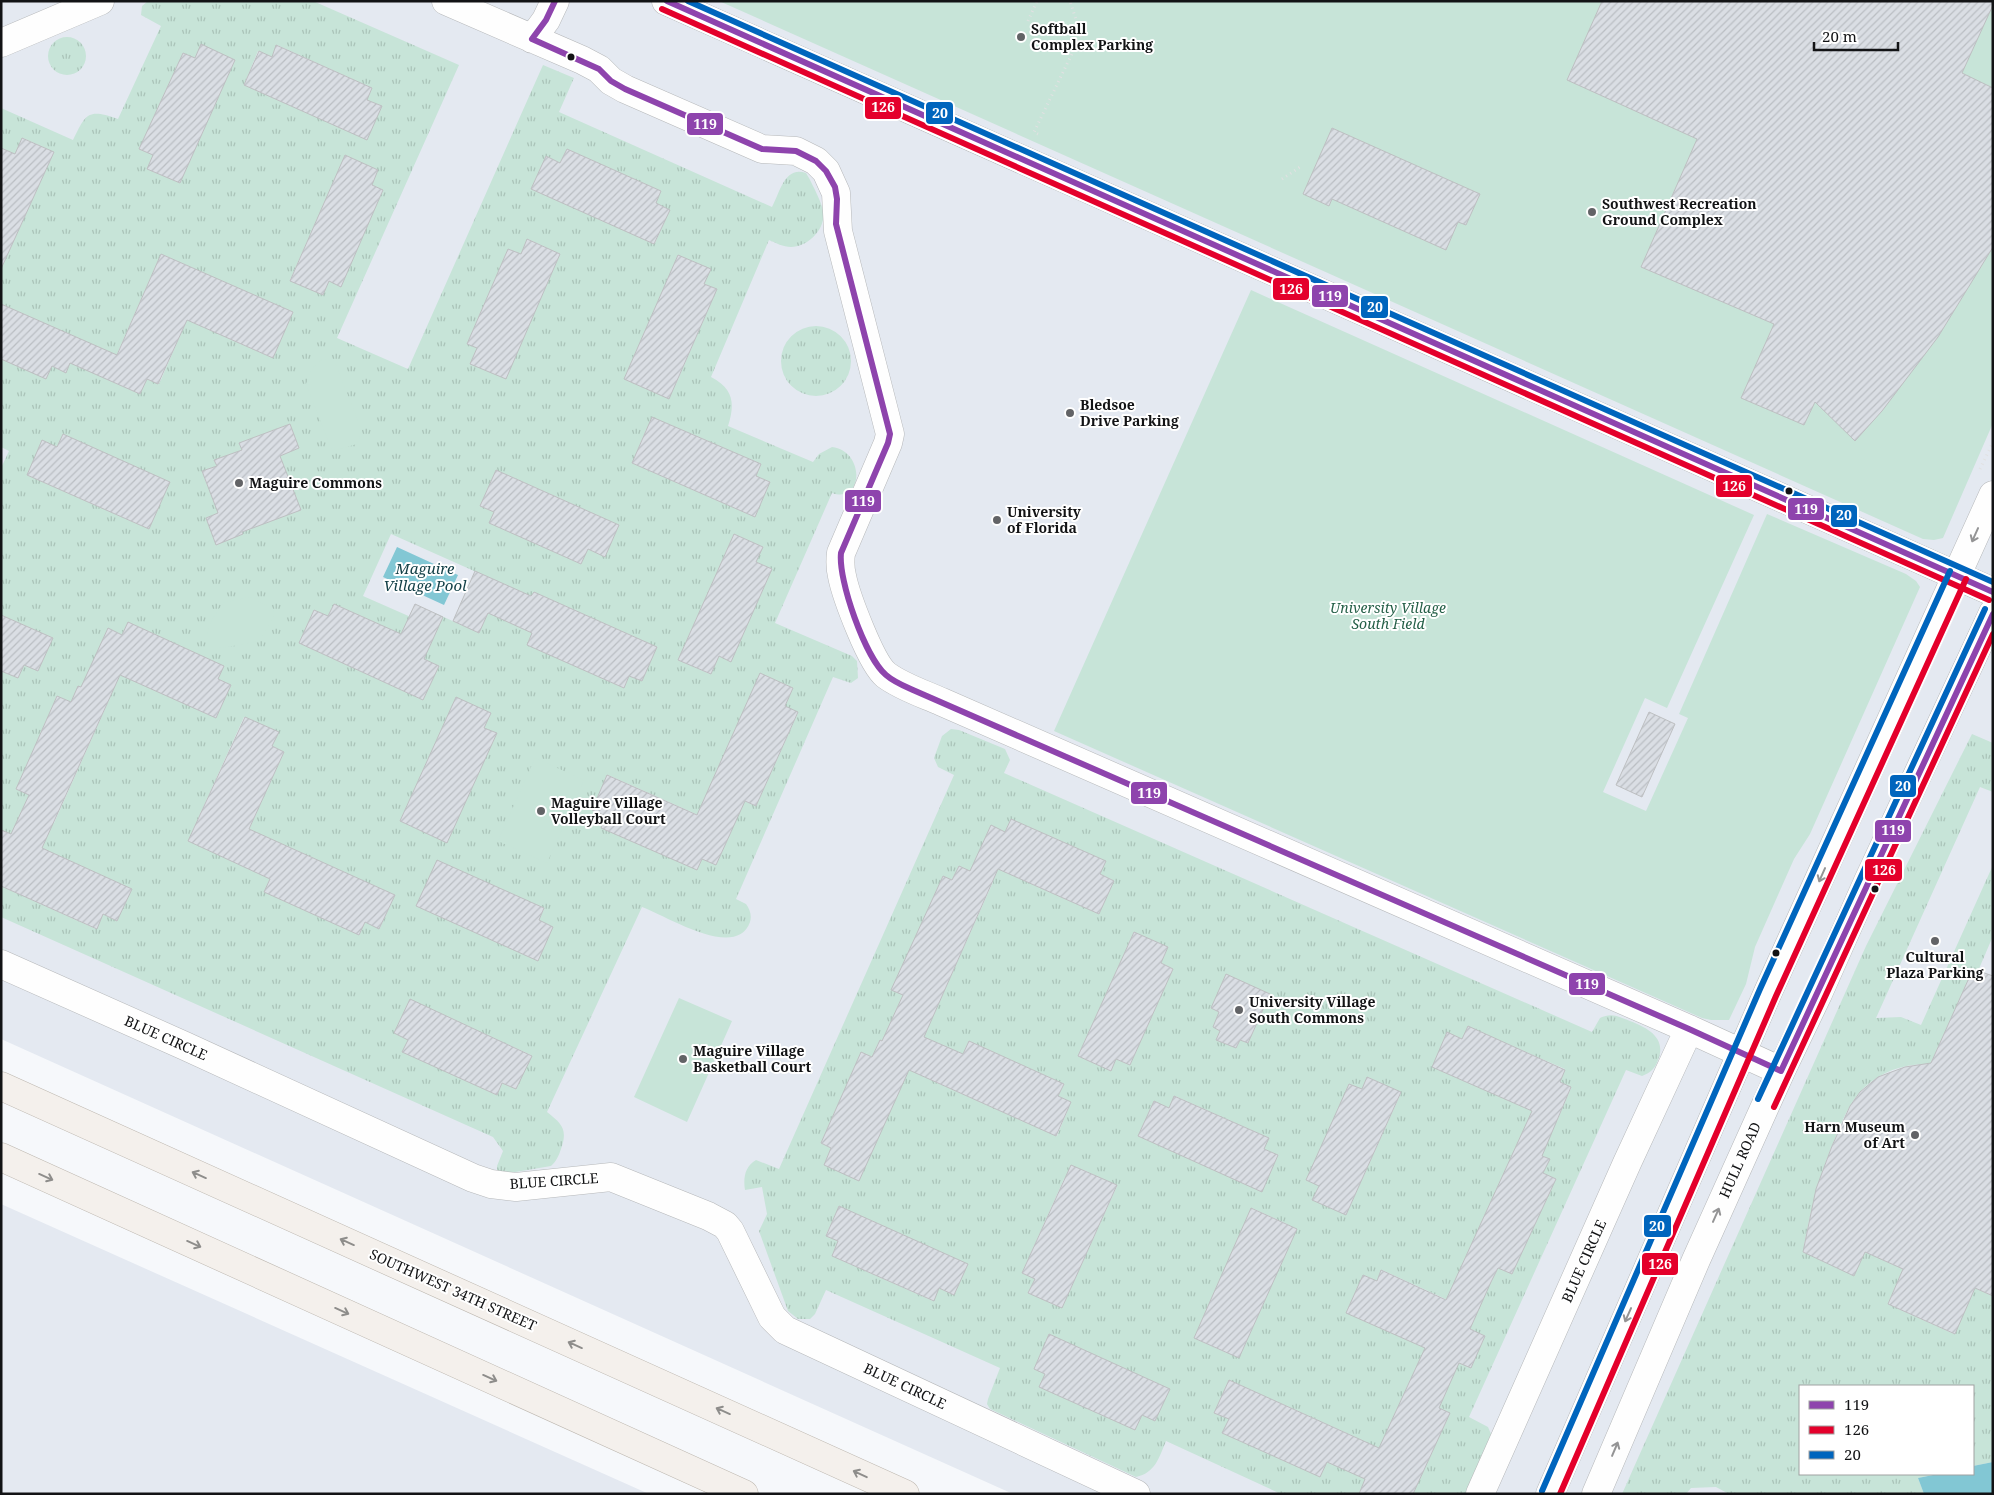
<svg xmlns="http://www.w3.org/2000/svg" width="1994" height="1495" viewBox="0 0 1994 1495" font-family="'Noto Serif',serif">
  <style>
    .built { fill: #e4e9f1; fill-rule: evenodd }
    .grass { fill: url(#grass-tufts); fill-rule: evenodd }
    .green { fill: #c7e4d8 }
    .water { fill: #82c7d4 }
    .building { fill: url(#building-hatch); stroke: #bdbfc1 }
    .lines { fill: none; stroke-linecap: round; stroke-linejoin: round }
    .minor-casing { stroke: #b6b8ba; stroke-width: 29 }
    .major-casing { stroke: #bdb7af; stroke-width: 29 }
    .path { stroke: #e1e1e2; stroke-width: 3; stroke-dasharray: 1 4; stroke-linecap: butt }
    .minor { stroke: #fefefe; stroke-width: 28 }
    .major { stroke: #f4f0ec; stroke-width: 28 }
    .bus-1-casing { stroke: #fff; stroke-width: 10 }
    .bus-2-casing { stroke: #fff; stroke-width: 10 }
    .bus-3-casing { stroke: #fff; stroke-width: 10 }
    .bus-1 { stroke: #8e44ad; stroke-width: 6 }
    .bus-2 { stroke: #e4002b; stroke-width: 6 }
    .bus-3 { stroke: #0065bd; stroke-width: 6 }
    .oneway { stroke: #949495 }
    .oneway2 { stroke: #8e8d8b }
    .poi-dot { fill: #626366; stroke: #fff; stroke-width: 2 }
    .bus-dot { fill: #121315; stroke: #fff; stroke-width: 2 }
    .labels { text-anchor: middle; stroke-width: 4; stroke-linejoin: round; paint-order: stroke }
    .poi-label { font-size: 14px; font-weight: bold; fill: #121315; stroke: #fff; text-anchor: start }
    .park-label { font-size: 14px; font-style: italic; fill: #245f47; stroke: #fff }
    .street-label { font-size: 14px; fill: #121315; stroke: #fff }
    .water-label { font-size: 15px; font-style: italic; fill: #144148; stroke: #fff }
    .line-badge { stroke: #fff; stroke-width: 2 }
    .badge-label { font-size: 14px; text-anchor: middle; font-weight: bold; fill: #fff }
  </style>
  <defs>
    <pattern id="grass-tufts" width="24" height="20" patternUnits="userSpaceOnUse" patternTransform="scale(1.25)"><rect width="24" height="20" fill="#c7e4d8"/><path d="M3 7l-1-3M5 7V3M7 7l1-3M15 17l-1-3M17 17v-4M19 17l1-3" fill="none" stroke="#aac3b8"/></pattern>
    <pattern id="building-hatch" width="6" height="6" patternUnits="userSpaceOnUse" patternTransform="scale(1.25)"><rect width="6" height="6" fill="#dadee4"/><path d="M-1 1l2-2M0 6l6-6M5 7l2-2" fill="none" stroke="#babec3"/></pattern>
  </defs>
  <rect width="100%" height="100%" fill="#f6f8fb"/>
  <!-- built -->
  <path class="built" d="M1 1H1993V1494H1013L1 1039ZM1800 1386H1973V1474H1800Z
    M1 1204 649 1494H1Z"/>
  <!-- grass -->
  <path class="grass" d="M148 1H313L459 65 337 338 408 369 543 65 574 78 559 112 772 207C780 193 784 166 806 173L809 178C814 188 820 199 823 210 827 228 808 247 791 247 783 247 776 243 769 240L711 377C734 389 735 404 728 426L813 462 819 454 832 447C865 451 864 504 832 493L775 623 852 656 857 661 858 678 851 683 833 677 736 899 746 904C750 909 752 916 750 922 736 961 665 915 642 907L547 1112C562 1124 568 1129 561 1149 559 1155 556 1162 551 1166L504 1174 497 1173V1166L503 1151 493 1137 1 917V871V886L96 929 103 914 117 921 132 889 6 832 1 842V671L18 678 24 665 38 671 53 638 1 615V468L9 451 1 447V359L52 366 66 372 80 339 1 304V269L54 152 23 138 15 154 3 149 1 153V108L73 140C86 114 87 108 118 119L161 26 141 15 142 6ZM201 45 235 60 180 183 147 169 153 155 139 149 183 53 195 58ZM277 45 372 88 367 100 381 106 367 139 244 85 258 51 272 57ZM567 149 661 191 656 203 670 210 655 243 531 189 546 156 560 163ZM345 156 378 170 372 185 383 190 341 286 329 281 323 295 290 280ZM528 239 560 254 514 359 467 344 508 249 521 254ZM161 254 193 268 200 290 159 384 147 379 140 394 106 379ZM678 255 710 269 704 284 717 289 676 384 663 379 656 393 624 379ZM231 285 293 312 273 358 225 337ZM666 423 761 464 756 476 770 482 755 517 632 463 646 430 660 436ZM290 424 299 448 254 466 235 513 242 534 216 544 206 518 227 509 217 481 207 485 202 471 217 466 214 460 242 450 239 443ZM63 434 157 477 165 492 149 529 27 475 43 441 57 447ZM496 470 619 525 605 557 588 549 581 564 490 523 494 512 480 506ZM391 534 501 583 508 601 500 618 488 613 479 633 435 613 429 625 363 596ZM734 534 763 547 756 562 772 569 731 661 719 656 710 674 678 660ZM534 592 657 647 642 681 629 676 624 688 528 645 533 632 518 626ZM334 604 429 647 424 659 439 666 423 700 299 643 314 610 328 616ZM128 622 223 666 218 679 231 685 216 718 93 662 108 629 122 635ZM761 674 793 688 785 706 798 713 756 806 744 801ZM79 686 109 700 54 823 23 809 29 795 16 789 57 696 71 702ZM456 698 491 713 484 728 496 733 434 837 400 821ZM244 717 278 732 272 746 284 752 241 847 188 841ZM608 775 732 830 716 865 702 859 697 870 592 810ZM270 839 395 895 380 928 365 922 359 935 265 892 270 879ZM432 872 544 908V909L539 920 417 906ZM426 1007 531 1055 516 1089 502 1083 497 1095 403 1052Z
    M48 56a19 19 0 1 1 38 0a19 19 0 1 1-38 0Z
    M781 361a35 35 0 1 1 70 0a35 35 0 1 1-70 0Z
    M1993 687 1972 734 1993 743V792L1980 787 1876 1018 1901 1017 1921 1025 1993 865V936L1978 971 1973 970 1930 1065C1905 1062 1878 1073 1861 1091 1850 1103 1844 1117 1838 1131 1821 1170 1810 1210 1803 1252L1854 1275 1865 1252 1903 1269 1888 1304 1954 1334 1975 1288 1993 1296V1462L1973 1466V1386H1800V1474H1938L1918 1478 1924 1494H1729L1716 1487 1691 1488 1686 1494H1622L1866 946 1972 734Z
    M951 729 959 730 1005 749 1010 760 1004 773 1592 1032 1600 1018C1612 1012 1619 1017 1630 1021 1648 1028 1667 1038 1658 1060 1655 1069 1650 1073 1642 1076L1626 1070 1469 1417 1488 1427 1491 1434 1467 1494H1413L1450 1413 1439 1408 1411 1378 1359 1494H1281L1166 1441C1159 1458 1155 1473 1136 1477L990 1409 987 1404 988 1399 1000 1368 826 1290 815 1314 810 1319H798L788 1311 759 1231 767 1214 762 1187 745 1190C743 1178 745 1166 756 1160L779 1169 954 775 938 767 934 758 942 736ZM1011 819 1105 861 1100 874 1114 881 1099 914 976 859 991 826 1005 832ZM959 866 993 882 929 1025 896 1010 903 995 892 989 943 876 952 880ZM1134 932 1168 947 1161 963 1173 969 1130 1065 1116 1059 1111 1071 1078 1056ZM1270 994 1248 1043 1240 1040 1236 1048 1216 1040 1220 1031 1213 1027 1219 1012 1211 1008ZM1468 1027 1565 1069 1560 1082 1571 1088 1557 1121 1433 1067 1462 1039ZM880 1040 914 1056 859 1180 824 1165 831 1148 821 1143 861 1052 872 1057ZM969 1041 1064 1084 1058 1096 1071 1102 1057 1136 933 1081 948 1048 963 1054ZM1368 1077 1401 1093 1346 1215 1313 1200 1319 1186 1349 1084 1362 1089ZM1175 1096 1269 1138 1264 1149 1278 1155 1262 1191 1138 1136 1154 1101 1169 1108ZM1517 1145 1549 1159 1543 1173 1556 1179 1512 1274 1498 1268 1491 1282 1461 1268ZM1084 1170 1117 1186 1062 1308 1028 1293 1035 1279 1022 1273 1064 1179ZM839 1206 967 1264 954 1295 939 1288 933 1301 832 1256 838 1241 826 1235ZM1252 1208 1287 1224 1293 1237 1245 1345 1227 1353 1194 1338ZM1382 1270 1476 1313 1470 1329 1485 1336 1471 1367 1363 1275 1377 1281ZM1049 1334 1169 1389 1155 1421 1142 1415 1135 1430 1040 1387 1045 1374 1034 1369ZM1229 1380 1353 1436 1339 1467 1327 1462 1223 1433 1229 1419 1214 1413Z"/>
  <!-- green -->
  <path class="green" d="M719 1H1993V423L1943 538 1934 540 1923 539Z
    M1251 290 1754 515 1667 708 1645 698 1603 792 1646 811 1688 718 1679 714 1767 514 1906 574 1916 581 1920 587 1810 834 1794 859 1755 947 1746 984 1729 1020H1711L1702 1018 1054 731Z
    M323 359 334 360 362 431 357 444 337 450 331 448 306 384 312 368Z
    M250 597 273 608 274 616 259 641 223 648 215 647 207 639C207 624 215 615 223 603Z
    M535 758 584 780 547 863 498 841Z
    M679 998 732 1021 687 1122 634 1097Z"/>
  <!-- water -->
  <path class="water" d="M397 547 458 575 444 605 383 577Z
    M1993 1462V1494H1924L1918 1478 1938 1474H1973V1466Z"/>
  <!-- building -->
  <path class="building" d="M1602 1H1993V5L1962 73 1993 88V247L1938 337 1882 411 1855 441 1815 402 1804 425 1741 398 1774 324 1641 267 1697 139 1567 80Z
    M201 44 235 60 180 183 147 169 153 155 139 149 183 53 195 58Z
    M276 45 372 88 367 100 382 106 367 140 244 85 259 51 272 57Z
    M1332 128 1480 194 1466 225 1458 222 1446 250 1332 199 1329 206 1303 194Z
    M22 138 54 152 1 269V148L15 154Z
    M567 149 661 191 656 203 670 210 654 244 531 189 546 156 560 163Z
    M345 155 378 170 372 185 383 190 341 287 329 281 323 295 290 281Z
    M527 239 560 254 506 379 470 364 477 348 467 344 508 249 521 254Z
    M161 254 293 312 273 358 187 320 158 384 147 379 140 394 70 363 66 373 52 366 46 379 1 359V304L117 355Z
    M678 255 711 269 704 284 717 289 669 399 624 379Z
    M652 417 761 464 756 476 770 482 755 517 632 463Z
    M290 424 299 448 280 456 301 510 242 532 243 534 216 545 206 518 218 513 202 471 217 466 214 460 242 450 239 443Z
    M63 434 170 482 149 529 27 475 42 440 57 447Z
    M496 470 619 525 605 557 588 549 581 564 489 523 494 512 480 506Z
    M734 534 763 547 756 562 772 569 731 662 719 656 711 674 678 660Z
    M475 571 531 596 534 592 657 647 642 681 629 676 624 688 527 645 532 633 488 613 479 633 453 621Z
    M334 604 401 634 415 604 443 617 424 659 439 666 423 700 299 643 314 610 328 616Z
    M1 615 53 638 38 671 24 665 18 678 1 671Z
    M128 622 224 666 218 679 231 685 216 718 120 675 42 848 132 889 117 921 103 914 97 929 1 886V830L11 834 29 795 16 789 57 696 71 702 78 686 81 687 108 628 122 635Z
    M760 673 793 688 785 706 798 712 756 806 745 801 716 865 702 859 697 870 601 828 606 816 592 810 607 775 697 815Z
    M456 697 491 713 484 728 497 733 447 843 400 821Z
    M1649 712 1675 724 1642 797 1616 785Z
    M245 717 279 732 272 746 284 752 249 829 395 895 379 929 365 922 359 935 264 892 270 879 188 841Z
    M1011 819 1106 861 1100 874 1114 881 1099 914 998 869 924 1037 963 1054 969 1041 1064 1084 1058 1096 1071 1102 1056 1136 909 1070 859 1181 824 1165 831 1148 821 1143 861 1052 872 1057 880 1040 882 1041 903 995 891 990 943 876 952 880 959 866 970 871 991 825 1005 832Z
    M437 860 544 908 539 920 553 927 538 961 416 906Z
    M1134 932 1168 947 1161 963 1173 969 1130 1065 1116 1059 1111 1071 1078 1056Z
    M1973 969 1993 976V1296L1975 1288 1955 1334 1888 1304 1903 1269 1865 1252 1854 1276 1803 1252 1816 1189 1832 1146 1850 1106 1860 1092 1878 1077 1905 1067 1931 1063Z
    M1226 974 1270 994 1248 1043 1240 1040 1236 1048 1216 1040 1220 1031 1213 1027 1219 1012 1211 1008Z
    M410 999 532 1056 516 1089 502 1083 497 1095 402 1052 408 1040 394 1033Z
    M1468 1026 1565 1070 1560 1082 1571 1087 1542 1156 1550 1159 1543 1173 1556 1179 1512 1274 1498 1268 1491 1282 1470 1329 1485 1336 1471 1368 1459 1363 1439 1408 1450 1413 1413 1494H1359L1365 1479 1327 1462 1320 1477 1222 1433 1229 1419 1214 1413 1229 1380 1379 1448 1425 1348 1346 1313 1363 1275 1377 1281 1381 1270 1446 1300 1532 1111 1432 1067 1447 1032 1462 1039Z
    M1367 1077 1401 1092 1346 1215 1312 1200 1319 1186 1306 1180 1349 1084 1362 1089Z
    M1174 1096 1269 1138 1264 1149 1278 1155 1262 1192 1138 1136 1154 1101 1169 1108Z
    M1071 1165 1117 1185 1062 1308 1028 1293 1035 1279 1022 1273Z
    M839 1206 968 1264 954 1295 939 1288 934 1301 832 1256 838 1241 826 1236Z
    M1251 1208 1297 1229 1239 1358 1194 1338Z
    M1049 1334 1170 1389 1155 1421 1142 1415 1135 1430 1039 1387 1045 1374 1034 1369Z"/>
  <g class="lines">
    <!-- minor casing -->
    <g class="minor-casing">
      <path id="minor" d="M446 1 582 60 599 69 611 81 625 89 762 149 796 151 816 161 826 171 836 193 838 231 890 434 888 443 841 553C840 561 840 568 842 576 846 596 871 663 886 675 902 687 924 694 942 702L1689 1029 1781 1071
        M666 1 1993 592
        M532 39 546 20 555 1
        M1 43 100 1
        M1 964 185 1046 473 1178 491 1184 516 1187 611 1177 708 1216 725 1225 730 1231 772 1317 785 1330 1136 1494
        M1480 1494 1627 1163 1689 1029
        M1550 1494 1768 992 1993 495
        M1596 1494 1696 1260 1781 1071 1818 994 1868 881 1993 613"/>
    </g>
    <!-- major casing -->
    <g class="major-casing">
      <path id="major" d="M1 1086 905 1494
        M1 1157 744 1494"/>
    </g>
    <!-- path -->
    <path class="path" d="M1028 21 1037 1
      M1038 134 1034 132 1081 35 1070 1
      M1282 179 1300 167
      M1980 469 1993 442"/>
    <!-- minor -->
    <use href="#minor" class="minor"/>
    <!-- major -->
    <use href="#major" class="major"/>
    <!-- bus-1 casing -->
    <g class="bus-1-casing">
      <path id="bus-1" d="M555 1 546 20 532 39 599 69 611 81 625 89 762 149 796 151 816 161 826 171 835 187 837 199 836 224 890 434 888 443 841 553C838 580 865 657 886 675 894 682 904 686 913 690L1689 1029 1781 1071 1993 614
        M667 1 1993 592"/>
    </g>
    <!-- bus-2 casing -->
    <g class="bus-2-casing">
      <path id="bus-2" d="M662 9 1989 600
        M1774 1107 1993 634
        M1560 1494 1776 996 1966 579"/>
    </g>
    <!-- bus-3 casing -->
    <g class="bus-3-casing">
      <path id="bus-3" d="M688 1 1993 582
        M1758 1099 1985 609
        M1542 1491 1760 989 1950 571"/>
    </g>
    <!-- bus-1 -->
    <use href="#bus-1" class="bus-1"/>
    <!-- bus-2 -->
    <use href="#bus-2" class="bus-2"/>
    <!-- bus-3 -->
    <use href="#bus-3" class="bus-3"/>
  </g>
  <!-- one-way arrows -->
  <defs><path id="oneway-shaft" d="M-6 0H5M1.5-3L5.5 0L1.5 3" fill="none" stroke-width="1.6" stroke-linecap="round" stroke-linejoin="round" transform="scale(1.25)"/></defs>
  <g class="oneway">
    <use href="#oneway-shaft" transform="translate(1975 535) rotate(114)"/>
    <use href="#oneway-shaft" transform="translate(1822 875) rotate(114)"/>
    <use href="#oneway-shaft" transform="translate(1716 1215) rotate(-66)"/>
    <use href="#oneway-shaft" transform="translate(1628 1315) rotate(114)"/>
    <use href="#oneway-shaft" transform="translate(1615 1449) rotate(-67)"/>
  </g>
  <g class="oneway2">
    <use href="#oneway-shaft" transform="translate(199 1175) rotate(-156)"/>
    <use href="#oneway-shaft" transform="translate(46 1177) rotate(24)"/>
    <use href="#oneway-shaft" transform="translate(347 1242) rotate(-156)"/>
    <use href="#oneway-shaft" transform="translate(194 1244) rotate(24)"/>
    <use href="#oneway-shaft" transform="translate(342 1311) rotate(24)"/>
    <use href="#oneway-shaft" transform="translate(575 1345) rotate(-156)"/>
    <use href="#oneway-shaft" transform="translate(490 1378) rotate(24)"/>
    <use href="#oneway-shaft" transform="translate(723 1411) rotate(-156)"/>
    <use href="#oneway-shaft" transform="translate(860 1474) rotate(-155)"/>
  </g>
  <!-- markers -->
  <g class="poi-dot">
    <circle cx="1021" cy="37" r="5"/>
    <circle cx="1592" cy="212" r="5"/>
    <circle cx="1070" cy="413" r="5"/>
    <circle cx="239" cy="483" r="5"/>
    <circle cx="997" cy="520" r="5"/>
    <circle cx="541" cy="811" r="5"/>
    <circle cx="1935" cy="941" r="5"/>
    <circle cx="1239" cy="1010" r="5"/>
    <circle cx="683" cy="1059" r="5"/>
    <circle cx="1915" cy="1135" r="5"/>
  </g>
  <g class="bus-dot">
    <circle cx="571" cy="57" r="4.5"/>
    <circle cx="1789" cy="491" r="4.5"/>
    <circle cx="1875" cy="889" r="4.5"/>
    <circle cx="1776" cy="953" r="4.5"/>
  </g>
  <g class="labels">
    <!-- poi labels -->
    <g class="poi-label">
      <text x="1031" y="34">Softball<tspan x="1031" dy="16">Complex Parking</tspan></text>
      <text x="1602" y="209">Southwest Recreation<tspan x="1602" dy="16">Ground Complex</tspan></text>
      <text x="1080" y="410">Bledsoe<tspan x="1080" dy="16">Drive Parking</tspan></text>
      <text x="249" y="488">Maguire Commons</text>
      <text x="1007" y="517">University<tspan x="1007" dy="16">of Florida</tspan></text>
      <text x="551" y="808">Maguire Village<tspan x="551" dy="16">Volleyball Court</tspan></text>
      <text x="1935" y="962" text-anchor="middle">Cultural<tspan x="1935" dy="16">Plaza Parking</tspan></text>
      <text x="1249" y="1007">University Village<tspan x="1249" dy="16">South Commons</tspan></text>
      <text x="693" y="1056">Maguire Village<tspan x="693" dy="16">Basketball Court</tspan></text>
      <text x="1905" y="1132" text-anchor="end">Harn Museum<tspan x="1905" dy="16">of Art</tspan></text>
    </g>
    <!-- park labels -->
    <g class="park-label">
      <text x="1388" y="613">University Village<tspan x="1388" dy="16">South Field</tspan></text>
    </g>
    <!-- street labels -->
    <g class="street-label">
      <text transform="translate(166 1038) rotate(24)" y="5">BLUE CIRCLE</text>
      <text transform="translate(1740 1160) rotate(-66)" y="5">HULL ROAD</text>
      <text transform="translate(554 1181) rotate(-4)" y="5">BLUE CIRCLE</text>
      <text transform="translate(1584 1261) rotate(-66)" y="5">BLUE CIRCLE</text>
      <text transform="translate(453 1290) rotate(24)" y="5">SOUTHWEST 34TH STREET</text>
      <text transform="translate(905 1386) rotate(25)" y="5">BLUE CIRCLE</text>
    </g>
    <!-- water labels -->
    <g class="water-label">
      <text x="425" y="574">Maguire<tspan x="425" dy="17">Village Pool</tspan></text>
    </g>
  </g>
  <g class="line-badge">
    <rect x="864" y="96" width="38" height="24" rx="5" fill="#e4002b"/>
    <rect x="925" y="101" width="29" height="24" rx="5" fill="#0065bd"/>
    <rect x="686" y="112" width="38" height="24" rx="5" fill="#8e44ad"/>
    <rect x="1272" y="277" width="38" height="24" rx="5" fill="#e4002b"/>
    <rect x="1311" y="284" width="38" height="24" rx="5" fill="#8e44ad"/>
    <rect x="1360" y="295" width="29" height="24" rx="5" fill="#0065bd"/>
    <rect x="1715" y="474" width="38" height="24" rx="5" fill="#e4002b"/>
    <rect x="844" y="489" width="38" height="24" rx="5" fill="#8e44ad"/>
    <rect x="1787" y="497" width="38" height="24" rx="5" fill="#8e44ad"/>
    <rect x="1830" y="504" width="28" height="24" rx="5" fill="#0065bd"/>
    <rect x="1889" y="774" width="28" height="24" rx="5" fill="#0065bd"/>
    <rect x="1130" y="781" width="38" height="24" rx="5" fill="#8e44ad"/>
    <rect x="1874" y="819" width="38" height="24" rx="5" fill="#8e44ad"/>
    <rect x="1864" y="858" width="39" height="24" rx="5" fill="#e4002b"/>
    <rect x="1568" y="972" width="38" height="24" rx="5" fill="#8e44ad"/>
    <rect x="1643" y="1214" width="29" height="24" rx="5" fill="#0065bd"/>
    <rect x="1641" y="1252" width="38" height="24" rx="5" fill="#e4002b"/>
  </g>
  <g class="badge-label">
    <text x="883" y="112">126</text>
    <text x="940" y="118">20</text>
    <text x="705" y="129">119</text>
    <text x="1291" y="294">126</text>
    <text x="1330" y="301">119</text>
    <text x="1375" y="312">20</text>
    <text x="1734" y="491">126</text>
    <text x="863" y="506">119</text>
    <text x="1806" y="514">119</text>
    <text x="1844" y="520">20</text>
    <text x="1903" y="791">20</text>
    <text x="1149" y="798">119</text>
    <text x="1893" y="835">119</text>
    <text x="1884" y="875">126</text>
    <text x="1587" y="989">119</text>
    <text x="1657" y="1231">20</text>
    <text x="1660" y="1269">126</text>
  </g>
  <!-- border -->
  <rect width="1994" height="1495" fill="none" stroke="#121315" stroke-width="5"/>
  <!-- legend -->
  <rect x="1799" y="1385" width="175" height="90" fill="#ffffff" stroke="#a0a1a1"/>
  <rect x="1809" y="1401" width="25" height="8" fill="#8e44ad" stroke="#a0a1a1"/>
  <text x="1844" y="1410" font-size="15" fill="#121315">119</text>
  <rect x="1809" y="1426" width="25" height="8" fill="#e4002b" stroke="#a0a1a1"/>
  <text x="1844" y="1435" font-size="15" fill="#121315">126</text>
  <rect x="1809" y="1451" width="25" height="8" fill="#0065bd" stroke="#a0a1a1"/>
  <text x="1844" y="1460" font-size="15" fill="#121315">20</text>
  <!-- scale -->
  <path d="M1814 42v8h84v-8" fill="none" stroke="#121315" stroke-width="2.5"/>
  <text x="1822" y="42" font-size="15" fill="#121315" stroke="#ffffff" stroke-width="4" paint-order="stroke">20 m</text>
</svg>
